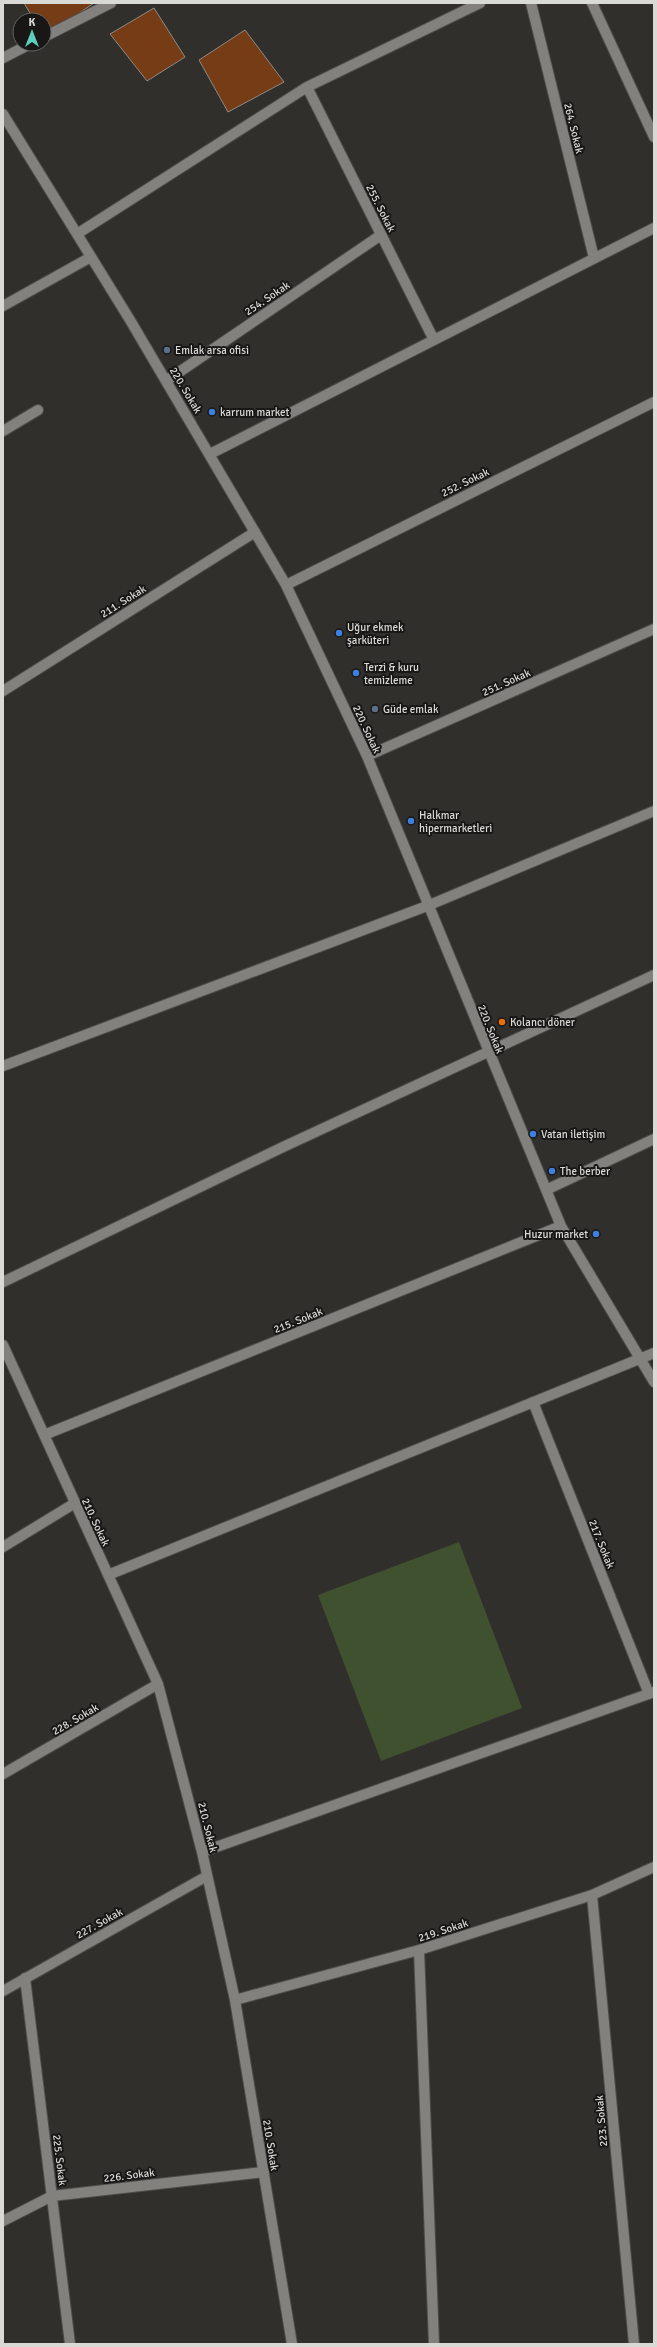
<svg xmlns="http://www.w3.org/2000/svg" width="657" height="2347" viewBox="0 0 657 2347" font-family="Signika,sans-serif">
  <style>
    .green { fill: #40512f }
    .building { fill: #753c16; stroke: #8e8a88 }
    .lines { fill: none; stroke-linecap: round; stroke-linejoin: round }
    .minor-casing { stroke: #4e4d4a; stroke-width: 12 }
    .minor { stroke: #82817d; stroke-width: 10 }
    .service-dot { fill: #5c6f8a; stroke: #181716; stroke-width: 1.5 }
    .shop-dot { fill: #3f7fe0; stroke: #181716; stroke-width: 1.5 }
    .food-dot { fill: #e8710a; stroke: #181716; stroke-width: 1.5 }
    .labels { text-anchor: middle; stroke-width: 4; stroke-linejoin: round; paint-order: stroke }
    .street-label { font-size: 11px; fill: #d9d9d6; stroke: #181716 }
    .poi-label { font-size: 11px; fill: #d9d9d6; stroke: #181716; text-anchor: start }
  </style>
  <rect width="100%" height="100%" fill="#302f2c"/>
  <!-- green -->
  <path class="green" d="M459 1542 522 1708 381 1761 318 1595Z"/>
  <!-- building -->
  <path class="building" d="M24 3H94L44 37V20H34Z
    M154 8 185 57 147 81 110 34Z
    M245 30 284 82 228 112 199 60Z"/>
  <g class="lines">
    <!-- minor casing -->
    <g class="minor-casing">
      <path id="minor" d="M531 3 594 258
        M592 3 654 137
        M44 37 111 3
        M3 58 30 44
        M307 87 434 340
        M3 114 130 320 286 585 367 756 561 1226 654 1382
        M77 234 307 87 480 3
        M3 306 91 257
        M166 381 381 235
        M3 431 38 410
        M210 454 654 228
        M286 585 654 402
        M3 691 255 532
        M367 756 654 629
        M3 1066 427 906 654 811
        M546 1190 654 1139
        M3 1282 283 1147 654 975
        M3 1345 158 1684 202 1852 235 2000 292 2344
        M533 1402 649 1694
        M44 1435 561 1226
        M3 1547 75 1503
        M108 1575 654 1353
        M3 1774 158 1684
        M202 1852 654 1692
        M592 1895 634 2344
        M419 1950 434 2344
        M25 1978 70 2344
        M3 1991 207 1876
        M235 2000 419 1950 592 1895 654 1867
        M3 2221 52 2196 264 2172"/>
    </g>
    <!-- minor -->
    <use href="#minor" class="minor"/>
  </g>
  <!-- markers -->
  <g class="service-dot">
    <circle cx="167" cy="350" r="4"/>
    <circle cx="375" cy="709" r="4"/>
  </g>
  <g class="shop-dot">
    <circle cx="212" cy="412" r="4"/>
    <circle cx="339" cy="633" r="4"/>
    <circle cx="356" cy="673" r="4"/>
    <circle cx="411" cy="821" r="4"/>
    <circle cx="533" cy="1134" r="4"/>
    <circle cx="552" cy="1171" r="4"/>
    <circle cx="596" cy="1234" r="4"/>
  </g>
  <circle class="food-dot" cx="502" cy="1022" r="4"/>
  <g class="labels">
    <!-- street labels -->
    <g class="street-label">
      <text transform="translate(574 128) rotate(76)" y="4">264. Sokak</text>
      <text transform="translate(381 208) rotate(63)" y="4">255. Sokak</text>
      <text transform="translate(267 298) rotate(-34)" y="4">254. Sokak</text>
      <text transform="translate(186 390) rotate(59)" y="4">220. Sokak</text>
      <text transform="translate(465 482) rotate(-26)" y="4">252. Sokak</text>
      <text transform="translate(123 601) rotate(-32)" y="4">211. Sokak</text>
      <text transform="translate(506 682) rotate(-24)" y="4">251. Sokak</text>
      <text transform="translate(367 729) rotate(65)" y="4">220. Sokak</text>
      <text transform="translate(491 1029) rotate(68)" y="4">220. Sokak</text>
      <text transform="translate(298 1320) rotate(-22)" y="4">215. Sokak</text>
      <text transform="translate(96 1522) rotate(65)" y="4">210. Sokak</text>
      <text transform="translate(602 1544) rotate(68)" y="4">217. Sokak</text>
      <text transform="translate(75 1719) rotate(-30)" y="4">228. Sokak</text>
      <text transform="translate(208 1827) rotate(76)" y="4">210. Sokak</text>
      <text transform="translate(99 1923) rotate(-29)" y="4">227. Sokak</text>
      <text transform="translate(443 1930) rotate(-18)" y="4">219. Sokak</text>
      <text transform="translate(601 2121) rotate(-95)" y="4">223. Sokak</text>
      <text transform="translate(271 2145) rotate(81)" y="4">210. Sokak</text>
      <text transform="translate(60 2160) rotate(83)" y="4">225. Sokak</text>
      <text transform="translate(129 2175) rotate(-7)" y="4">226. Sokak</text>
    </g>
    <!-- poi labels -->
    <g class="poi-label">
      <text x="175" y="354">Emlak arsa ofisi</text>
      <text x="220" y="416">karrum market</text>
      <text x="347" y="631">Uğur ekmek<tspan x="347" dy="13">şarküteri</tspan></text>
      <text x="364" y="671">Terzi &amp; kuru<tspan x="364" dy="13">temizleme</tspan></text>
      <text x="383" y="713">Güde emlak</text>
      <text x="419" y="819">Halkmar<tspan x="419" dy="13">hipermarketleri</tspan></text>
      <text x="510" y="1026">Kolancı döner</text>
      <text x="541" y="1138">Vatan iletişim</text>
      <text x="560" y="1175">The berber</text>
      <text x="588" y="1238" text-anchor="end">Huzur market</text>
    </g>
  </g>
  <!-- border -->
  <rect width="657" height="2347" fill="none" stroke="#d9d9d6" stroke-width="8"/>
  <!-- north arrow -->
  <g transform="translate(32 32)"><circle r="19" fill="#181716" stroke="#656563"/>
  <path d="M0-3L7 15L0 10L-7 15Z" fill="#5ccebb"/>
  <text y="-6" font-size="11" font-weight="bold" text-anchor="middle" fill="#d9d9d6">K</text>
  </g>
</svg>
